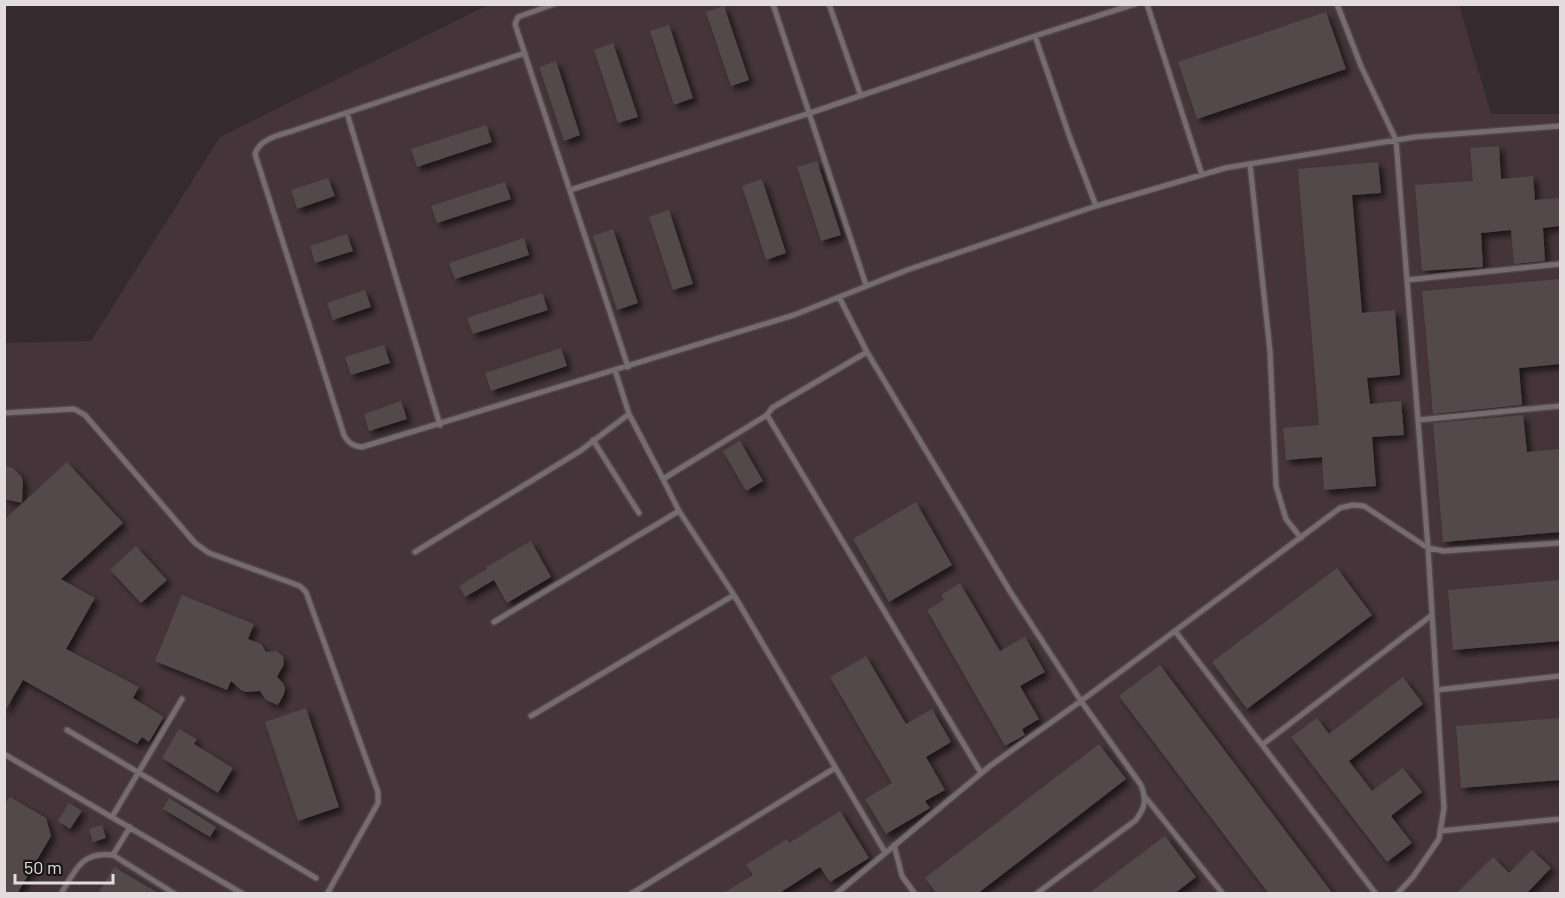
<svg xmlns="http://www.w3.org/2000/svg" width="1565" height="898" viewBox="0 0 1565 898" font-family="Barlow,sans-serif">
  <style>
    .built { fill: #45353a }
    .building { fill: #53484b; filter: url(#shadow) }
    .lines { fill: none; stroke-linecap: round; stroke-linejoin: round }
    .service-casing { stroke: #4f484a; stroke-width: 8 }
    .service { stroke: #776b6f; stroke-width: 5 }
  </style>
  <defs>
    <filter id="shadow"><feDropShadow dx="4.5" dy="4.5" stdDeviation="3" flood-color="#0009"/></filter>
  </defs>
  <rect width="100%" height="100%" fill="#352b2e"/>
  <!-- built -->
  <path class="built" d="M488 5H1459L1491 114H1560V893H5L4 343 91 341 220 137Z"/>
  <!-- building -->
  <path class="building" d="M724 6 749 80 731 86 706 12Z
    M1326 12 1346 69 1197 119 1178 62Z
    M669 25 693 98 674 105 650 31Z
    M613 43 638 117 618 123 594 50Z
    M556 61 580 135 564 141 539 67Z
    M486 125 492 142 417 167 411 149Z
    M1499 146 1501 179 1533 176 1535 200 1560 198V226L1543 228 1545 261 1514 264 1511 230 1481 233 1483 267 1422 271 1415 185 1473 181 1470 148Z
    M817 161 841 235 821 241 797 167Z
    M1378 162 1381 193 1352 195 1362 313 1395 310 1400 375 1367 378 1370 404 1401 401 1404 435 1372 437 1376 486 1324 490 1322 457 1286 460 1283 428 1319 425 1298 169Z
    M328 178 335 196 297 209 291 190Z
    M762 179 786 253 766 260 742 186Z
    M505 182 511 199 437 223 431 206Z
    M669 210 693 284 673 290 649 217Z
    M613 229 638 303 617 310 593 236Z
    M347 234 353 251 315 263 310 246Z
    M524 238 529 255 455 279 449 263Z
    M1560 279V364L1519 368 1522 405 1433 414 1422 291Z
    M365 290 371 307 333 320 327 303Z
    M542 293 548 310 473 334 467 318Z
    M384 345 390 363 351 375 345 357Z
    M561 348 567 366 491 391 485 373Z
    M401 401 407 419 369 431 364 414Z
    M1523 415 1527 452 1560 449V532L1443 542 1433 423Z
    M740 441 763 481 746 491 723 451Z
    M67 462 123 523 61 579 95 598 66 649 139 687 133 698 164 717 149 742 142 737 137 744 23 680 4 713V520Z
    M4 466 13 468 21 476 23 481 22 503 4 499Z
    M916 502 952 565 889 602 853 539Z
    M531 541 551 577 507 603 494 580 465 597 459 586 487 569 486 567Z
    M136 546 167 580 141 603 110 570Z
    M1337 568 1372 615 1247 709 1212 662Z
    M1560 580V641L1453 650 1448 590Z
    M960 583 1000 651 1025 637 1045 672 1020 686 1039 719 1022 729 1025 735 1005 746 927 610 944 600 941 595Z
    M182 595 254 624 248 639 261 644 266 652 276 651 283 656 284 664 277 677 283 683 285 688 284 694 278 705 266 700 260 691 246 692 241 690 231 681 227 690 155 661Z
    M866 656 906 724 932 709 951 742 926 757 945 790 925 801 930 808 886 834 865 799 892 783 830 677Z
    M1160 665 1333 894H1269L1119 696Z
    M1403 677 1423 704 1349 761 1372 791 1403 768 1422 792 1391 816 1412 843 1387 862 1291 737 1317 718 1329 734Z
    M306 708 339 807 298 821 265 722Z
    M1560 718V780L1461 788 1456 726Z
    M179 729 197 739 194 744 233 768 218 793 162 758Z
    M1099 744 1126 779 977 894H937L925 878Z
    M10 797 46 818 51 836 17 894H4V805Z
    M169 798 216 827 210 837 163 809Z
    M69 803 82 811 70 829 58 821Z
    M840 811 869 858 830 882 820 867 778 894H722L753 875 746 865 787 839 789 843Z
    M102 825 106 838 93 842 89 829Z
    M1165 836 1196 877 1174 894H1088Z
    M1532 850 1551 868 1526 894H1456L1493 857 1509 873Z
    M114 867 160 894H98Z"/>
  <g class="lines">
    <!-- service casing -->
    <g class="service-casing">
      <path id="service" d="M554 4 518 17 515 24 628 367
        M773 4 866 285
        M829 4 861 96
        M1147 4 1202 175
        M1337 4 1361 66 1396 140 1428 548 1444 808 1439 839 1413 877 1397 894
        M1035 36 1070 138 1096 206
        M525 53 295 130C281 135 260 138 255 154L344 435C348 443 353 446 362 447L794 315 907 270 1096 206 1225 168 1415 137 1560 126
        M347 113 440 425
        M1250 164 1270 351 1276 486 1286 519 1301 538
        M570 190 810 113 1035 36 1135 4
        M1407 280 1560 264
        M839 297 867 352 1011 593 1081 701 1141 785C1147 801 1145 807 1136 820L1036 894
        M867 352 772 408 767 415 663 479 679 511 734 595 885 852
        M615 370 629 414 663 479
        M4 413 74 409 85 415 195 543 209 553 300 586 306 592 378 792V803L327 894
        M767 415 981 773
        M1418 420 1560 406
        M593 440 639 513
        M415 552 580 451 629 414
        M494 622 679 511
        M1175 631 1376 894
        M1437 690 1560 676
        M531 716 734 595
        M67 730 316 878
        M1262 745 1432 615
        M4 754 243 894
        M1146 798 1223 894
        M112 817 182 699
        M1440 831 1560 819
        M894 845 902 876 915 894
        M113 855 130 827
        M61 894C75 870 82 851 113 855L175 894
        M631 894 835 768
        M836 894 990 766 1081 701 1340 508 1353 505 1364 506 1428 548 1444 551 1560 543"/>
    </g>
    <!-- service -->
    <use href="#service" class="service"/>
  </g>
  <!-- border -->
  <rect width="1565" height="898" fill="none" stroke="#e2dcde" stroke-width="12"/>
  <!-- scale -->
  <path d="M15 874v9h98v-9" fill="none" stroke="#e2dcde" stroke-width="3"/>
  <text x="24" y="874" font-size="18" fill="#e2dcde" stroke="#1a1516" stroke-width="4.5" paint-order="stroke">50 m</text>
</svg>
